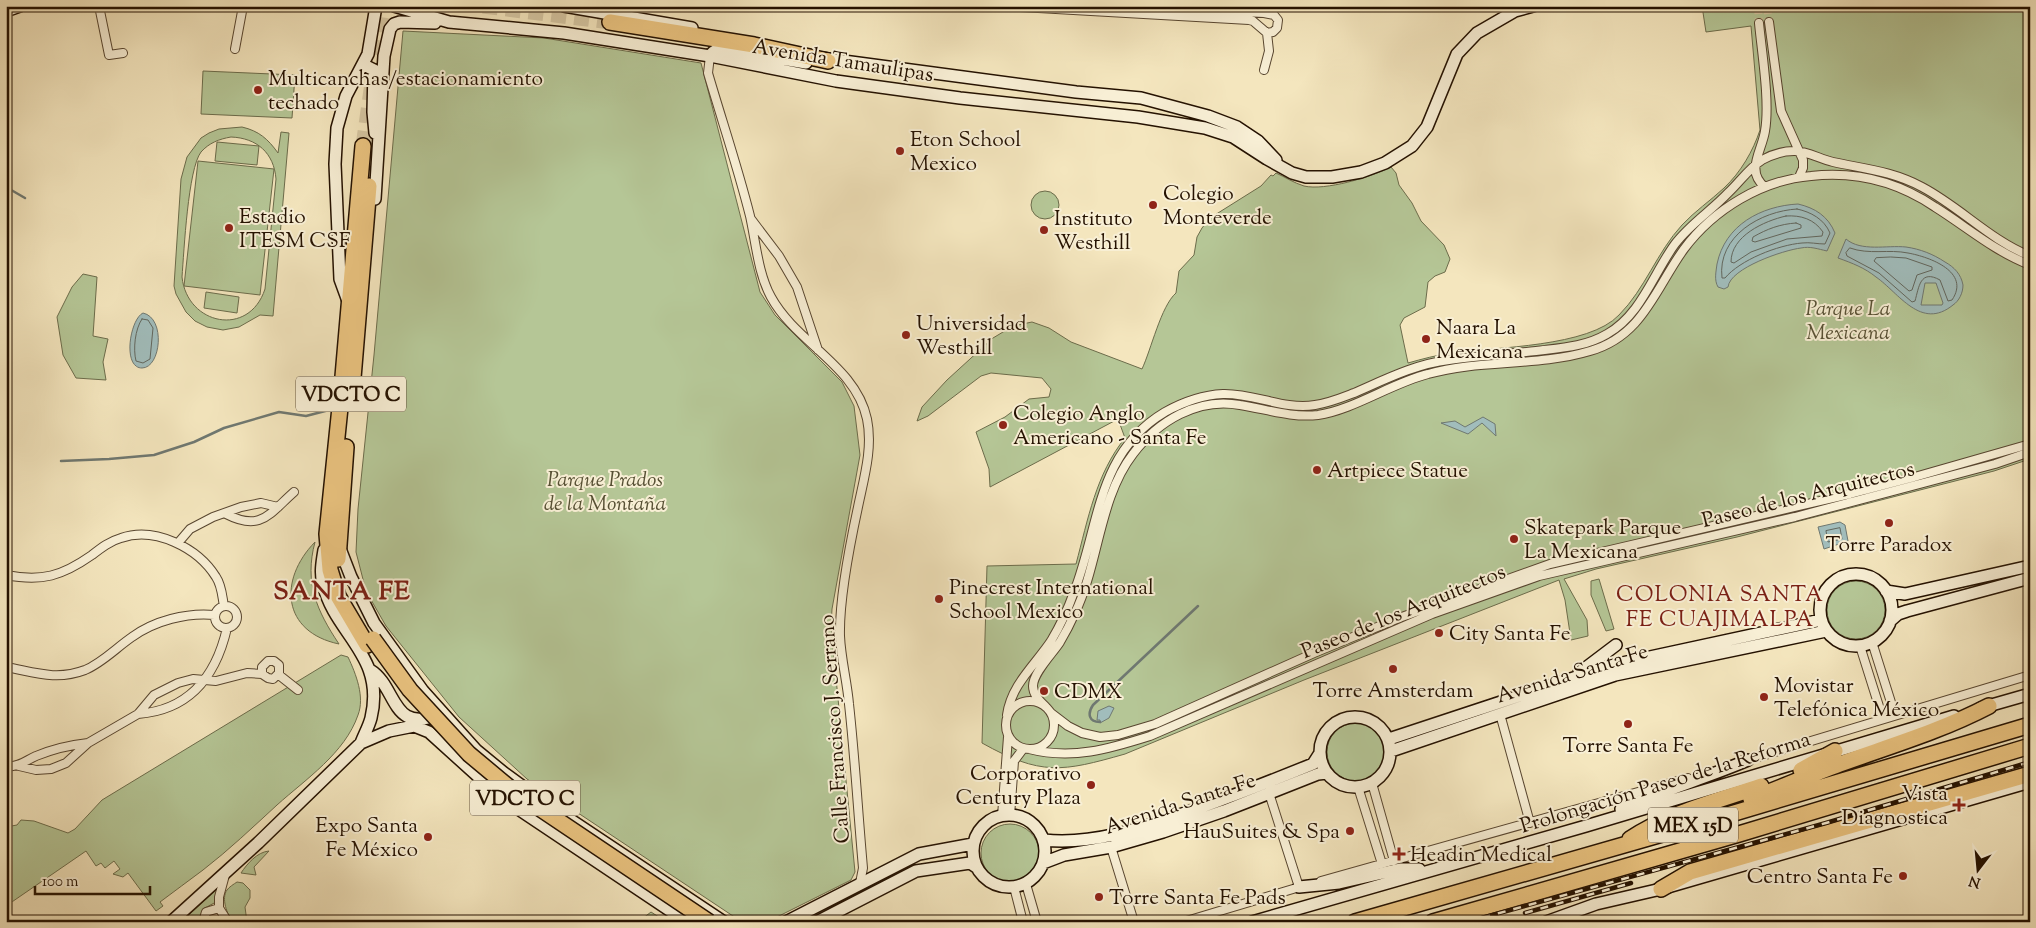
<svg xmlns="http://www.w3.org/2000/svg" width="2036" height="928" viewBox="0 0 2036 928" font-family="'Sorts Mill Goudy',serif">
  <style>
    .green { fill: #b5c696; stroke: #6c6c4b; fill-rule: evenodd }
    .water { fill: #a1bdbc; stroke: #6f7871; fill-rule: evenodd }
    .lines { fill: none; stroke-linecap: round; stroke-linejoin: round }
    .shore { stroke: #62675e; stroke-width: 1 }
    .stream { stroke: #6f7871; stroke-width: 2.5 }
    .street-tunnel { stroke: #d5c6a2; stroke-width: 8; stroke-dasharray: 8 4; stroke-linecap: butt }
    .highway-tunnel { stroke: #d5c6a2; stroke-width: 15; stroke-dasharray: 15 8; stroke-linecap: butt }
    .street-casing { stroke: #584630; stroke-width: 10 }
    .secondary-casing { stroke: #241100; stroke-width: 14 }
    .highway-casing { stroke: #241100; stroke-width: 18 }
    .street { stroke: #f8efd5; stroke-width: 8 }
    .secondary { stroke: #f8efd5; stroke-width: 11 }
    .highway { stroke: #eac37f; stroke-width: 15 }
    .rail-casing { stroke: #241100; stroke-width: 4.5 }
    .rail { stroke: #f8efd5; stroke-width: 2.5; stroke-dasharray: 8; stroke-linecap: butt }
    .highway-bridge-casing { stroke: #241100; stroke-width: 18; stroke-linecap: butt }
    .highway-bridge { stroke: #eac37f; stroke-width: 15 }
    .poi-dot { fill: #8f2418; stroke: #f8efd5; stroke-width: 2 }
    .labels { text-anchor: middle; stroke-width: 4; stroke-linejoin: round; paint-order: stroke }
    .shield { fill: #f8efd5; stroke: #645440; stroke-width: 1 }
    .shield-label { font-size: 20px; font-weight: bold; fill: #241100 }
    .street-label { font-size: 21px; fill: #241100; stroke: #f8efd5 }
    .poi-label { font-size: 21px; fill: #241100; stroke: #f8efd5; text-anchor: start }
    .park-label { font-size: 21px; font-style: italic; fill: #575034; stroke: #f8efd5 }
    .neighbourhood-label { font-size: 22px; letter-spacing: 1px; fill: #7a1f14; stroke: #f8efd5 }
    .district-label { font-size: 26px; font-weight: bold; letter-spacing: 1px; fill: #7a1f14; stroke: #f8efd5 }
  </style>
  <rect width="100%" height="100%" fill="#f4e6be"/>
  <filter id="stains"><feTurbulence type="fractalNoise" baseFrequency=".004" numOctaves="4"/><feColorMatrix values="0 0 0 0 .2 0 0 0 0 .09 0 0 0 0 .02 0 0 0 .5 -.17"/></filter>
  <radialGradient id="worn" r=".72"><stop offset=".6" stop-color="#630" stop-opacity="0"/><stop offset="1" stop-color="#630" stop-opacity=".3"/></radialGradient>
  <!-- green -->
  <path class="green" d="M1702 6H2030V459L1994 471 1737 537 1596 569 1564 579 1587 620 1588 636 1571 640 1565 600 1559 580 1304 680 1125 754C1062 772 1041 776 982 743L987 566 1076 564C1088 519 1096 474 1125 438L1118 419 990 487 989 469 976 432 1005 417 1029 399 1049 397 1051 389 1042 378 991 373 981 376 928 416 917 421 922 407 947 380 993 338 1013 326 1032 322 1049 328 1071 342 1142 369C1151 350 1161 306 1176 293L1179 271 1194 255 1197 237 1202 228 1210 218 1261 186 1271 175 1273 176 1276 173C1285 177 1294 183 1304 186 1325 191 1371 177 1391 167L1396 173 1399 185 1412 203 1421 221 1444 245 1450 259 1445 272 1435 276 1428 282 1425 307 1404 318 1400 325 1408 363C1422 359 1437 355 1452 353 1496 347 1589 347 1619 315 1645 289 1657 252 1682 225 1695 211 1710 201 1724 188 1741 172 1753 151 1760 130L1751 26 1706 32Z
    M403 31 544 38 701 63 760 292 775 315 842 382 854 406 860 455 832 609 831 627 855 872 851 880 771 920 742 922 527 779 459 717 386 626 366 591 356 552 358 509 374 355Z
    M203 71 295 75 292 118 201 114Z
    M242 127C259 131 268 139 278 153L281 132 289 133 273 316 260 315 239 327 223 330 207 327 195 321 186 312 176 294 174 286 181 179 187 157 201 138 209 133 219 129ZM231 137C257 138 274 153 276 179L265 289C249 338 187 325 182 277 184 251 188 169 201 152 209 143 219 139 231 137Z
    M217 142 259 146 257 165 215 161Z
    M198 161 274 169 260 295 184 286Z
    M1031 205a14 14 0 1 1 28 0a14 14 0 1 1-28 0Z
    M83 274 97 277 93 336 108 339 103 362 106 380 76 378 63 355 57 317 72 287Z
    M206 292 239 297 237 313 204 308Z
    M315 542C304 583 317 611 339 644 282 632 278 580 315 542Z
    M1599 579 1614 629 1606 631 1591 595V581Z
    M1827 610a29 29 0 1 1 58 0a29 29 0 1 1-58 0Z
    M341 655 348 657C356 674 365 697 358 715 345 753 306 779 277 805 253 827 229 850 203 870 189 881 174 891 160 902L163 906 156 911 128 873 123 877 113 874 120 869 114 861 105 868 101 863 96 866 86 851 6 906V827L17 825 21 820 34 821 68 833 75 829 102 800Z
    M1327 752a29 29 0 1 1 58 0a29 29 0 1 1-58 0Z
    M981 853a29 29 0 1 1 58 0a29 29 0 1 1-58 0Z
    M269 851 254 867 256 875 241 873C247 864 257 852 269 851Z
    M237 882 243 883 250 890V898L245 907 247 922H233C227 915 221 898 227 890 229 887 234 884 237 882Z
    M217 889 216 902 203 909 198 922H181Z
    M651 912 665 921V922H638Z"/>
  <!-- water -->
  <path class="water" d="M1798 204C1815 208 1828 216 1835 233L1827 251C1818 249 1810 246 1801 248 1784 250 1730 268 1728 287L1724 289 1718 287C1714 280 1716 272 1717 264 1725 225 1761 206 1798 204Z
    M1846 239C1861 252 1887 245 1906 247 1920 249 1933 254 1945 262 1954 267 1961 274 1963 285 1963 293 1959 301 1953 305 1921 331 1899 293 1876 277 1865 268 1852 263 1838 258ZM1925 283H1936L1943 303 1942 305H1921Z
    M143 313C166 318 161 368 142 368 122 368 130 319 143 313Z
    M1483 417 1495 424 1496 436 1482 423 1468 434 1441 423 1455 421 1465 427Z
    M1840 522 1845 525 1848 541 1824 549 1818 527Z
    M1109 706 1114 708 1109 718 1100 723V720H1097L1098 711Z"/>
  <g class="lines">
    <!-- shore -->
    <path class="shore" d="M1797 209C1811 212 1824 219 1830 233L1825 244C1817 244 1810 242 1802 243 1778 245 1740 260 1725 278H1722C1717 236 1761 211 1797 209Z
      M1786 216C1801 215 1814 219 1823 232L1822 236 1787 239 1751 252 1734 263 1731 262C1731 236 1764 221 1786 216Z
      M1796 223 1801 225V228L1755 242 1752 241 1753 237C1767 229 1780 224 1796 223Z
      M1850 248C1869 255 1889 249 1908 253 1930 257 1971 272 1952 300L1948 301 1940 280C1920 269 1919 287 1915 301L1912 302 1879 273 1847 256 1846 253Z
      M1891 257 1906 258 1932 267V270L1917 275 1912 290 1909 291 1874 261 1876 258Z
      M142 319 148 320 153 328 150 359 143 363 136 361C133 349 135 329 142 319Z
      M1840 528 1842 539 1828 542 1826 531Z"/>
    <!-- stream -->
    <path class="stream" d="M6 187 25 198
      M61 461 109 459 154 455 194 442 224 428 279 412 306 416 333 409
      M1100 722C1089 722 1087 714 1093 705L1198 606"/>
    <!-- street-tunnel -->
    <path class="street-tunnel" d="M1758 6 1759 23
      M1767 6 1769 22"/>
    <!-- highway-tunnel -->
    <path class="highway-tunnel" d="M483 6 610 22
      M363 146 383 6"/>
    <!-- street casing -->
    <g class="street-casing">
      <path id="street" d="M99 6 109 55 123 53
        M1004 6 1249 20 1253 21 1267 33 1273 32 1277 28 1278 20 1274 15 1264 13 1110 6
        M1769 22 1781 111 1803 160V168L1799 177
        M1759 23C1762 54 1770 102 1765 131 1762 151 1745 171 1765 187
        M235 49 243 6
        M710 56 708 73C722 121 738 168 750 216 756 243 758 273 771 297 796 343 856 366 867 419 873 448 864 478 858 507 850 544 839 598 840 636 841 659 847 681 849 704 855 758 858 813 863 868L860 883
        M1264 70 1269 51 1267 33
        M751 219 779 256 797 287 818 350
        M226 514C261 532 269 514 294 492
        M178 543 190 529 213 517 241 507 261 503 278 507
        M6 575C42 582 62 576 92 555 101 548 110 541 121 538 155 526 198 548 216 577 222 586 222 596 224 606
        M215 617a11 11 0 1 1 22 0a11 11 0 1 1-22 0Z
        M1872 642 1895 715
        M1860 646 1883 719
        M6 667C34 672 56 681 85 670 102 663 116 648 132 637 154 621 187 612 215 615
        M279 675 298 690
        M1006 725a24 24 0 1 1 48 0a24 24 0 1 1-48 0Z
        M1046 707C1040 701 1033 695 1033 686 1033 673 1053 653 1060 642 1066 632 1071 622 1075 613 1099 563 1099 498 1133 454 1158 421 1198 397 1240 405 1266 409 1291 418 1318 415 1353 410 1392 383 1428 374 1480 359 1537 367 1590 351 1643 336 1655 289 1684 249 1714 209 1762 180 1811 176 1856 171 1898 182 1935 207 1967 227 1994 251 2030 265
        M1051 713 1068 726 1082 733 1100 737 1118 735 1155 724 1314 653 1399 618 1550 564 1850 494 1911 478 2030 444
        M138 714C190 710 216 676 227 628
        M1500 714 1530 823
        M1007 715C1011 685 1035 665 1051 641 1060 626 1068 609 1074 592 1100 526 1096 453 1165 412 1183 402 1202 395 1223 394 1254 393 1283 410 1315 405 1329 403 1341 398 1354 393 1384 380 1415 364 1449 360 1478 356 1507 354 1536 351 1560 348 1585 347 1607 334 1641 315 1653 274 1675 244 1690 224 1711 211 1728 193 1739 183 1749 168 1762 160 1771 155 1784 151 1794 151 1807 151 1820 159 1833 162 1865 169 1892 171 1922 187 1960 207 1990 240 2030 256
        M1029 749C1072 760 1109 749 1150 736L1432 614 1539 576 1795 517 1995 464 2030 452
        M1745 761 2030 675
        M19 766 36 770 51 769 66 763 88 743 138 714 154 695 178 683 193 679 216 681 247 673 262 674 268 678 273 679 279 673V665L274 661H268L262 667V674
        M6 767C20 766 25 761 36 756 53 749 70 745 88 743
        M1372 783 1394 861
        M1358 787 1382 864
        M1269 793 1299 887
        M1002 816 1008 737
        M1010 816 1014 761 1023 749
        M1111 847 1134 922
        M225 875 219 897V908L228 922
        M1321 881 1688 778
        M1026 884 1037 922
        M1014 887 1023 922
        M203 922 206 912 219 908
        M1183 922 1303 886"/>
    </g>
    <!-- secondary casing -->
    <g class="secondary-casing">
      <path id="secondary" d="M394 6 449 22 564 33 710 56 836 81 960 98 1138 117 1205 128 1233 137 1267 159 1292 173 1306 177H1332L1361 172 1385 163 1412 146 1427 127 1457 54 1477 33 1515 11 1533 6
        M564 6 692 28
        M6 11 20 6
        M710 56C714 49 719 49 727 50L806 63
        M821 58 1076 92 1141 98 1208 116 1237 127 1258 141 1276 160
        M364 65 374 70 373 112 375 133
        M375 199 384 56 390 29 394 24 400 22 435 23
        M348 301 340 279 335 164 337 128 346 96 368 54 376 6
        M339 546 351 577 374 623 423 691 476 750 504 773 541 800 724 922
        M324 550C322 562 320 573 323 584 335 635 386 655 371 718 369 726 364 735 361 743
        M1820 610a36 36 0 1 1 72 0a36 36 0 1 1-72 0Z
        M1886 591 1905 594 2030 566
        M1890 621 1898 614 1907 611 2030 578
        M370 670C398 687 390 735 441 714
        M1579 673 1616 645
        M1981 708 2030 694
        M1320 752a35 35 0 1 1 70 0a35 35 0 1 1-70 0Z
        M1389 739 1613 665 1821 620
        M1391 751 1615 675 1826 631
        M1621 809C1663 790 1706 778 1748 760
        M973 851a36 36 0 1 1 72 0a36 36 0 1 1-72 0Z
        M1044 840C1092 845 1140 829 1185 813 1228 798 1271 781 1313 764L1320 753
        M1043 863 1064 855 1111 847 1163 832 1224 811 1318 774 1327 773
        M1299 887 1339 883 1400 869H1419
        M171 922 258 843 361 743 389 731 414 726 429 732 502 798 687 922
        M786 922 919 854 973 844
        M817 922 916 871 970 863 976 867
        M1252 922 1586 826 1954 716
        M1546 922 1596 904 1661 889 2030 782"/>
    </g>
    <!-- highway casing -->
    <g class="highway-casing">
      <path id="highway" d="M610 22 754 45 828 61
        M363 146 342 388 327 534 330 570 338 596 367 645
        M352 390 369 186
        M338 559 346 447
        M1801 770 1835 751
        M1751 799C1780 788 1810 775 1840 764 1890 746 1941 731 1989 706
        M1630 839C1669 813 1717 801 1761 786
        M1661 889 1690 872 2030 774
        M1355 922 1704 822 2030 725
        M1433 922 1739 834 2030 746"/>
    </g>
    <!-- street -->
    <use href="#street" class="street"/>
    <!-- secondary -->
    <use href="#secondary" class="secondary"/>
    <!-- highway -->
    <use href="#highway" class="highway"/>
    <!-- rail casing -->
    <g class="rail-casing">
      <path id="rail" d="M1525 913 1631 883
        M1467 922 1826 823 2030 762"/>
    </g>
    <!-- rail -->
    <use href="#rail" class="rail"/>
    <!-- highway-bridge casing -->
    <g class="highway-bridge-casing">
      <path id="highway-bridge" d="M373 639 410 690 469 754 511 789 709 922"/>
    </g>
    <!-- highway-bridge -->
    <use href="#highway-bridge" class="highway-bridge"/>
  </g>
  <!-- markers -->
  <g class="poi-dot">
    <circle cx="258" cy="90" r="5"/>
    <circle cx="900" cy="151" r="5"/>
    <circle cx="1153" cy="205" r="5"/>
    <circle cx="229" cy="228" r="5"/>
    <circle cx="1044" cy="230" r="5"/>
    <circle cx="906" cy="335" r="5"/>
    <circle cx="1426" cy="339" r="5"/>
    <circle cx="1003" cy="425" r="5"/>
    <circle cx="1317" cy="470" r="5"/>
    <circle cx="1889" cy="523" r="5"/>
    <circle cx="1514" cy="539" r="5"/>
    <circle cx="939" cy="599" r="5"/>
    <circle cx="1439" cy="633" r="5"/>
    <circle cx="1393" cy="669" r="5"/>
    <circle cx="1044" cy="691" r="5"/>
    <circle cx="1764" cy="697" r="5"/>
    <circle cx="1628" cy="724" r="5"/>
    <circle cx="1091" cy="785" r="5"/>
    <path d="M1956.5 797.5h5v5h5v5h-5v5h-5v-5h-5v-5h5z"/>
    <circle cx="1350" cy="831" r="5"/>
    <circle cx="428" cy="837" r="5"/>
    <path d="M1396.5 846.5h5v5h5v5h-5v5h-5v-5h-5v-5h5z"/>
    <circle cx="1903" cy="876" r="5"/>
    <circle cx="1099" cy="897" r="5"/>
  </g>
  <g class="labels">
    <!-- shield labels -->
    <g class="shield">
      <rect x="296" y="376.5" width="110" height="35" rx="4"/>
      <rect x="470" y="780.5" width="110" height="35" rx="4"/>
      <rect x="1648" y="807.5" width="90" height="35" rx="4"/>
    </g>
    <g class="shield-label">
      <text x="351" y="401">VDCTO C</text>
      <text x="525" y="805">VDCTO C</text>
      <text x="1693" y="832">MEX 15D</text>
    </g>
    <!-- street labels -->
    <g class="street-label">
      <text transform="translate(843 60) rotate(9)" y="7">Avenida Tamaulipas</text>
      <text transform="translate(1808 494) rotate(-14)" y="7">Paseo de los Arquitectos</text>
      <text transform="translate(1403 611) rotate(-22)" y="7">Paseo de los Arquitectos</text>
      <text transform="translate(1572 673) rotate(-17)" y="7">Avenida Santa Fe</text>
      <text transform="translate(834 729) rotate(-94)" y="7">Calle Francisco J. Serrano</text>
      <text transform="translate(1665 782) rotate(-17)" y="7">Prolongación Paseo de la Reforma</text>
      <text transform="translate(1180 803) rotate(-18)" y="7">Avenida Santa Fe</text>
    </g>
    <!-- poi labels -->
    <g class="poi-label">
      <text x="268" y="85">Multicanchas/estacionamiento<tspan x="268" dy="24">techado</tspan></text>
      <text x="910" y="146">Eton School<tspan x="910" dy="24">Mexico</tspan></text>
      <text x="1163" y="200">Colegio<tspan x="1163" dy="24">Monteverde</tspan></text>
      <text x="239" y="223">Estadio<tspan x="239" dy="24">ITESM CSF</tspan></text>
      <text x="1054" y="225">Instituto<tspan x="1054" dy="24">Westhill</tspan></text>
      <text x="916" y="330">Universidad<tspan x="916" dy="24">Westhill</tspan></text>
      <text x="1436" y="334">Naara La<tspan x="1436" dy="24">Mexicana</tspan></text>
      <text x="1013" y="420">Colegio Anglo<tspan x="1013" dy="24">Americano - Santa Fe</tspan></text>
      <text x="1327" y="477">Artpiece Statue</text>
      <text x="1524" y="534">Skatepark Parque<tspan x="1524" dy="24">La Mexicana</tspan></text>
      <text x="1889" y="551" text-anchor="middle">Torre Paradox</text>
      <text x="949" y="594">Pinecrest International<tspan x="949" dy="24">School Mexico</tspan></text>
      <text x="1449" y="640">City Santa Fe</text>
      <text x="1774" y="692">Movistar<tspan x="1774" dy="24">Telefónica México</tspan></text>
      <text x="1393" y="697" text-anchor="middle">Torre Amsterdam</text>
      <text x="1054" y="698">CDMX</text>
      <text x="1628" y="752" text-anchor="middle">Torre Santa Fe</text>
      <text x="1081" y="780" text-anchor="end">Corporativo<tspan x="1081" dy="24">Century Plaza</tspan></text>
      <text x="1948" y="800" text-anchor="end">Vista<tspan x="1948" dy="24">Diagnostica</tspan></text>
      <text x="418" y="832" text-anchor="end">Expo Santa<tspan x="418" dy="24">Fe México</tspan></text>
      <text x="1340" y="838" text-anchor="end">HauSuites &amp; Spa</text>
      <text x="1410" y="861">Headin Medical</text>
      <text x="1893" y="883" text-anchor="end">Centro Santa Fe</text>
      <text x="1109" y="904">Torre Santa Fe Pads</text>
    </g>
    <!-- park labels -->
    <g class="park-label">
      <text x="1848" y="315">Parque La<tspan x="1848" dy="24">Mexicana</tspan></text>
      <text x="605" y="486">Parque Prados<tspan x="605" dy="24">de la Montaña</tspan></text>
    </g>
    <!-- neighbourhood labels -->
    <g class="neighbourhood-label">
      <text x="1720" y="601">COLONIA SANTA<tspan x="1720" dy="25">FE CUAJIMALPA</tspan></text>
    </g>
    <!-- district labels -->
    <g class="district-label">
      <text x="342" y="599">SANTA FE</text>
    </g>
  </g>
  <!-- margin -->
  <rect width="2036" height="928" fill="none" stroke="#f4e6be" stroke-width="25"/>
  <rect x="8" y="8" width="2021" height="913" fill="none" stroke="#241100" stroke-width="2.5"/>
  <rect x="12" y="12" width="2011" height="903" fill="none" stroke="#241100"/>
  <!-- north arrow -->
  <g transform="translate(1978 870) rotate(196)" stroke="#f8efd5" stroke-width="4" paint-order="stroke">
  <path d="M0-4L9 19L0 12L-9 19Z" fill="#241100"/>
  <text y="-8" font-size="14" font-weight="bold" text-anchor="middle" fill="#241100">N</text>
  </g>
  <!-- scale -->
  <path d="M35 886v8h115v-8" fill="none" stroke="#241100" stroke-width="2.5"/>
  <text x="42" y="886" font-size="15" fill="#241100" stroke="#f8efd5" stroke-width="4" paint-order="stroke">100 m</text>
  <rect width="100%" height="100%" filter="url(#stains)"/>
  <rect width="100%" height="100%" fill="url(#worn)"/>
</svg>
